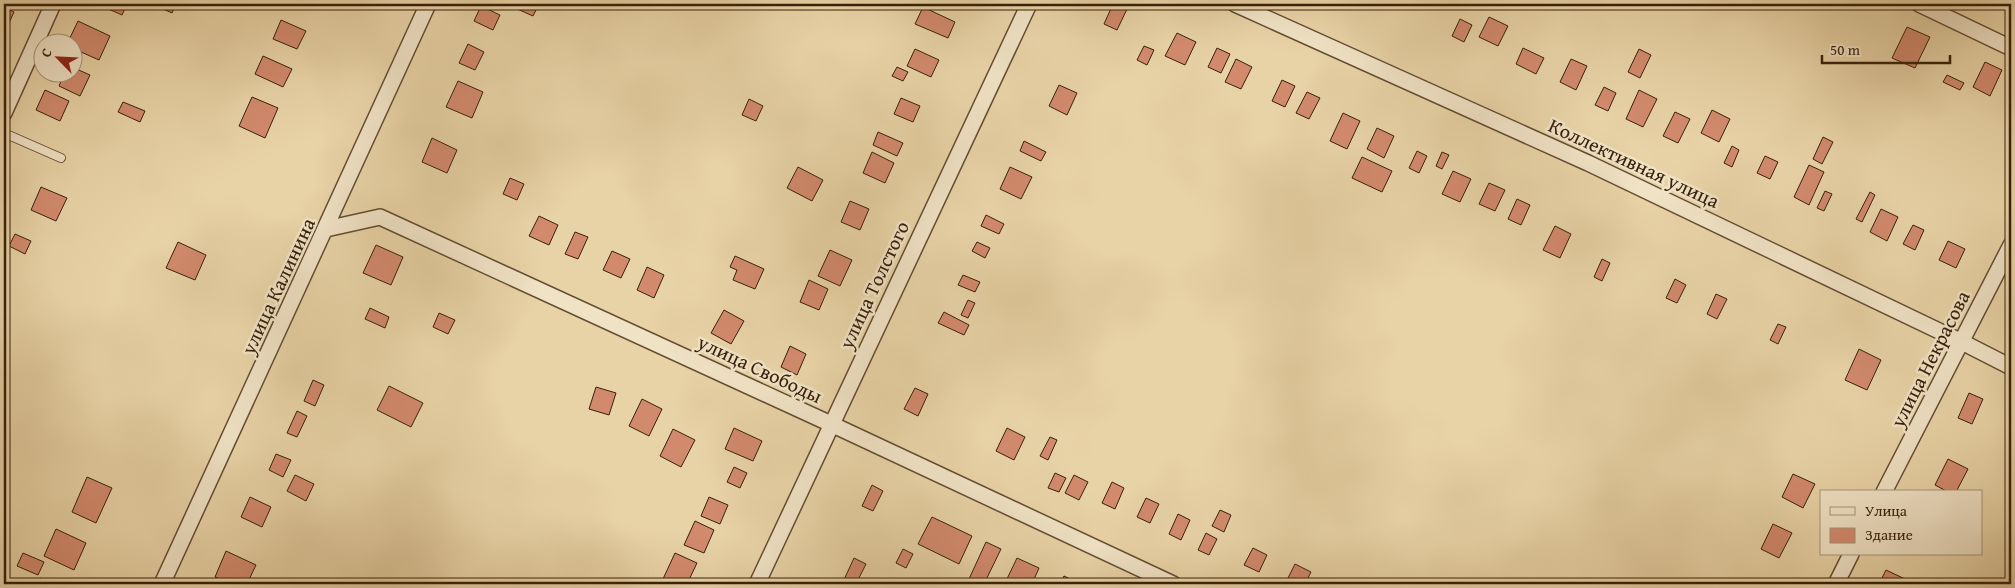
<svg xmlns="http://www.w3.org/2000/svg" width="2015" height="588" viewBox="0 0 2015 588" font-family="'Gentium Book Plus',serif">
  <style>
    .building { fill: #d28a6d; stroke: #38200b }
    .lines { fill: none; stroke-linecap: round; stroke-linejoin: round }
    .lane-casing { stroke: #644d32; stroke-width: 10 }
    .street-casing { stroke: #644d32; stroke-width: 18 }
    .lane { stroke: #f0e2c5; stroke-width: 8 }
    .street { stroke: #f0e2c5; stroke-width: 15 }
    .labels { text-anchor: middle; stroke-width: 5; stroke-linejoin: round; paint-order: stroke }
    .street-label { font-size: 20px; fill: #38200b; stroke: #f0e2c5 }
  </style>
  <rect width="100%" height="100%" fill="#e8d3a6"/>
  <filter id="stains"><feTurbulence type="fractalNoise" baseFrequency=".004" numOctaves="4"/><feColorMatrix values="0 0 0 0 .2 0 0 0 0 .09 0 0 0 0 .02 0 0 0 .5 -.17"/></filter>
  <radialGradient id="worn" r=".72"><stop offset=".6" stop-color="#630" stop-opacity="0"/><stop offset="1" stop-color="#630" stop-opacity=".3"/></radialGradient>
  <!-- building -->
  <path class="building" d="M105 4H127L122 15 104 7Z
    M152 4H176L172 13Z
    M506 4H539L533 16Z
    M1113 4H1122L1128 7 1117 30 1104 24Z
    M481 6 500 15 493 30 474 21Z
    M4 7 14 12 4 34Z
    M923 7 955 22 948 38 915 24Z
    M1489 17 1508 26 1498 46 1479 37Z
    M1460 19 1472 25 1464 42 1452 36Z
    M281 20 306 31 297 49 273 39Z
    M78 21 110 36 99 60 72 48V42H68Z
    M1907 27 1930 37 1915 68 1892 58Z
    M1177 33 1196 42 1185 65 1165 56Z
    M468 44 484 52 475 70 459 63Z
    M1144 46 1154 50 1147 65 1137 60Z
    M1217 48 1230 54 1221 73 1208 67Z
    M1523 48 1544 58 1536 74 1516 64Z
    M915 49 939 60 931 77 907 66Z
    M1639 49 1651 55 1640 78 1628 72Z
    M263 56 292 69 283 87 255 74Z
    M1236 59 1252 67 1241 89 1225 82Z
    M1571 59 1587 66 1576 90 1560 82Z
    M1985 62 2002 70 1990 96 1973 87Z
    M72 67 90 75 80 96 59 86 65 72H72Z
    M897 67 908 72 903 81 892 76Z
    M1947 75 1964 83 1960 90 1943 82Z
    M1282 80 1295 86 1285 107 1272 101Z
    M458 81 483 92 472 118 446 107Z
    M1059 85 1077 93 1067 115 1049 106Z
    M1604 87 1616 93 1608 111 1595 105Z
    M45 90 69 101 60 121 36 110Z
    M1639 90 1657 99 1643 127 1626 119Z
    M1307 92 1320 98 1309 119 1296 113Z
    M252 97 278 108 265 138 239 126Z
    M901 98 920 106 913 122 894 114Z
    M749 99 763 106 756 121 742 115Z
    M123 102 145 111 140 122 118 112Z
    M1712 110 1730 119 1719 142 1701 133Z
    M1675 112 1690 119 1678 143 1663 136Z
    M1343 113 1360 121 1347 149 1330 141Z
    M1377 128 1394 136 1384 158 1367 149Z
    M878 132 903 143 897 156 873 145Z
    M1823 137 1833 142 1822 164 1813 159Z
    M432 138 457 150 447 173 422 162Z
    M1024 141 1046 152 1041 161 1020 151Z
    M1732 146 1739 150 1732 167 1724 163Z
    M1417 151 1427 156 1419 173 1409 168Z
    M872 152 894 163 885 183 863 173Z
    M1442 152 1449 155 1442 169 1436 166Z
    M1765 156 1778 162 1770 179 1757 173Z
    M1362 157 1392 171 1382 192 1352 178Z
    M1809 165 1824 172 1809 205 1794 197Z
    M798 167 823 180 812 201 787 188Z
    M1010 167 1032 177 1021 199 1000 189Z
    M1453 171 1471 179 1460 202 1442 194Z
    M510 178 524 184 517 200 503 194Z
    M1489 183 1505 190 1495 211 1479 204Z
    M41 187 67 198 56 221 31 210Z
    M1825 191 1832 194 1824 211 1817 208Z
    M1870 192 1875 195 1862 222 1856 219Z
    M1517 199 1530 205 1521 225 1508 219Z
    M850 201 869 209 860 230 841 222Z
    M1881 209 1898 217 1887 241 1870 232Z
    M986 215 1004 224 999 234 981 226Z
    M539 216 558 225 549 245 529 236Z
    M1913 225 1924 230 1915 250 1903 244Z
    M1555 226 1571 234 1560 258 1543 250Z
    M575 232 588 237 578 259 565 254Z
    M15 234 31 241 25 254 9 246Z
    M1948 241 1965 249 1956 268 1939 260Z
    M178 242 206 255 195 280 166 268Z
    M977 242 990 248 985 258 972 251Z
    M376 245 403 257 391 285 363 273Z
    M830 250 852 260 840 286 818 276Z
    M612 251 630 259 621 278 603 270Z
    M735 256 764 269 755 289 733 280 737 270 730 267Z
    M1602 259 1610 263 1602 281 1594 277Z
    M647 267 664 275 654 298 637 290Z
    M963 275 980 282 975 292 958 285Z
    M1675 279 1686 285 1677 303 1666 298Z
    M809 280 828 289 819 310 800 302Z
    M1716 294 1727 299 1717 319 1707 314Z
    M968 300 975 303 968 318 961 315Z
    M370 308 389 317 385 328 365 319Z
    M724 310 744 321 731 344 711 333Z
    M944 312 969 325 964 335 938 323Z
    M439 313 455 320 448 334 433 327Z
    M1778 324 1786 327 1778 344 1770 340Z
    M790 346 806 354 797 375 781 367Z
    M1859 349 1881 360 1867 390 1845 380Z
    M313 380 324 385 315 406 304 401Z
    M389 386 423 403 411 427 377 410Z
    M596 387 616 393 609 415 589 409Z
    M915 388 928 394 918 416 904 409Z
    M1969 393 1983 399 1972 424 1958 418Z
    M642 399 662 409 649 436 629 426Z
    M297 411 307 416 297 437 287 433Z
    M734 428 762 441 753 461 725 449Z
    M1007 428 1025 437 1014 460 996 451Z
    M673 429 695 440 681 467 660 456Z
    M1050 437 1057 440 1048 460 1040 456Z
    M276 454 291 460 283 477 269 470Z
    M1948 459 1968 469 1956 492H1948L1935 485Z
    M734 467 747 473 740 488 727 482Z
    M1055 473 1066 478 1059 492 1048 488Z
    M1793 474 1815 484 1803 508 1782 497Z
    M295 475 314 484 306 501 287 491Z
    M1074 475 1088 482 1079 500 1065 493Z
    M87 477 112 488 96 523 72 512Z
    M1112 482 1124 488 1115 509 1102 503Z
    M872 485 883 491 873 511 862 506Z
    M250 497 271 507 262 527 241 517Z
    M709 497 728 505 720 524 701 516Z
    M1146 498 1159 504 1150 523 1137 517Z
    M1220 510 1231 515 1224 532 1212 526Z
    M1178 514 1190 520 1181 540 1169 534Z
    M932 517 972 536 959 564 918 544Z
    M695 521 714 530 704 553 684 545Z
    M1773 524 1792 533 1779 558 1761 549Z
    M56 529 86 543 74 570 44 556Z
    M1206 533 1217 539 1209 555 1198 550Z
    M986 542 1001 549 984 584H980L969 579Z
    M1253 548 1267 555 1259 572 1244 565Z
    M903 549 913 554 906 568 896 563Z
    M226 551 256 565 247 584H232L215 577Z
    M23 553 44 562 38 575 17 566Z
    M675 553 697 563 687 584H676L663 579Z
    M854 558 866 564 856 584H842Z
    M1017 558 1039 568 1032 584H1013L1006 581Z
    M1295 564 1311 572 1305 584H1285Z
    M1886 570 1905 579 1903 584H1879Z
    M1064 576 1081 584H1060Z
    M40 578 54 584H37Z
    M1315 579 1325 584H1312Z"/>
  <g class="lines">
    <!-- lane casing -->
    <g class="lane-casing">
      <path id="lane" d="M4 133 61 158"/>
    </g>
    <!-- street casing -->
    <g class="street-casing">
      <path id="street" d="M1235 4 1588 163 1962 342 2011 367
        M1919 4 2011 48
        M4 113 53 4
        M326 229 380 217 831 424 1173 584
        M1884 492 2011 245
        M162 584 428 4
        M757 584 1029 4
        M1836 584 1851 554"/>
    </g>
    <!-- lane -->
    <use href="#lane" class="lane"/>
    <!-- street -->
    <use href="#street" class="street"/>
  </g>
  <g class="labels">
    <!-- street labels -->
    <g class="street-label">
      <text transform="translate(1634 163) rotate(25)" y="7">Коллективная улица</text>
      <text transform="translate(874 285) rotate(-65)" y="7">улица Толстого</text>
      <text transform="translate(278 286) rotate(-65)" y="7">улица Калинина</text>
      <text transform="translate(1930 359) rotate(-63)" y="7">улица Некрасова</text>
      <text transform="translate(760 369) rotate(25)" y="7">улица Свободы</text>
    </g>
  </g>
  <!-- margin -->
  <rect width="2015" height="588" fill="none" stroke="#e8d3a6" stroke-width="20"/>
  <rect x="5" y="5" width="2005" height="578" fill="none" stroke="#38200b" stroke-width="2.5"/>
  <rect x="10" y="10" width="1995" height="568" fill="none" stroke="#38200b"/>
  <!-- legend -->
  <rect x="1820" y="490" width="162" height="65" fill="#f0e2c5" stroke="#a6947b"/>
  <rect x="1830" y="507" width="25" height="8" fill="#f0e2c5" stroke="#a6947b"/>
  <text x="1865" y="516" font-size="15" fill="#38200b">Улица</text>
  <rect x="1830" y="528" width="25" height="15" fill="#d28a6d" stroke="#a6947b"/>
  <text x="1865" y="540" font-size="15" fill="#38200b">Здание</text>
  <!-- north arrow -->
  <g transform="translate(58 58) rotate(294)"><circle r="24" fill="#f0e2c5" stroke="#a6947b"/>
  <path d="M0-4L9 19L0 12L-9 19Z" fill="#8f2418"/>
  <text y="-8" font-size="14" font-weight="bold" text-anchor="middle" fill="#38200b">С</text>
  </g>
  <!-- scale -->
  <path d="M1822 55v8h128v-8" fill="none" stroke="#38200b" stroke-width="2.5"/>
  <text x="1830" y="55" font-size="15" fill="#38200b" stroke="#f0e2c5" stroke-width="4" paint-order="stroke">50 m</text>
  <rect width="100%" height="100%" filter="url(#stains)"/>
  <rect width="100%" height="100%" fill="url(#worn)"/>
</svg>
